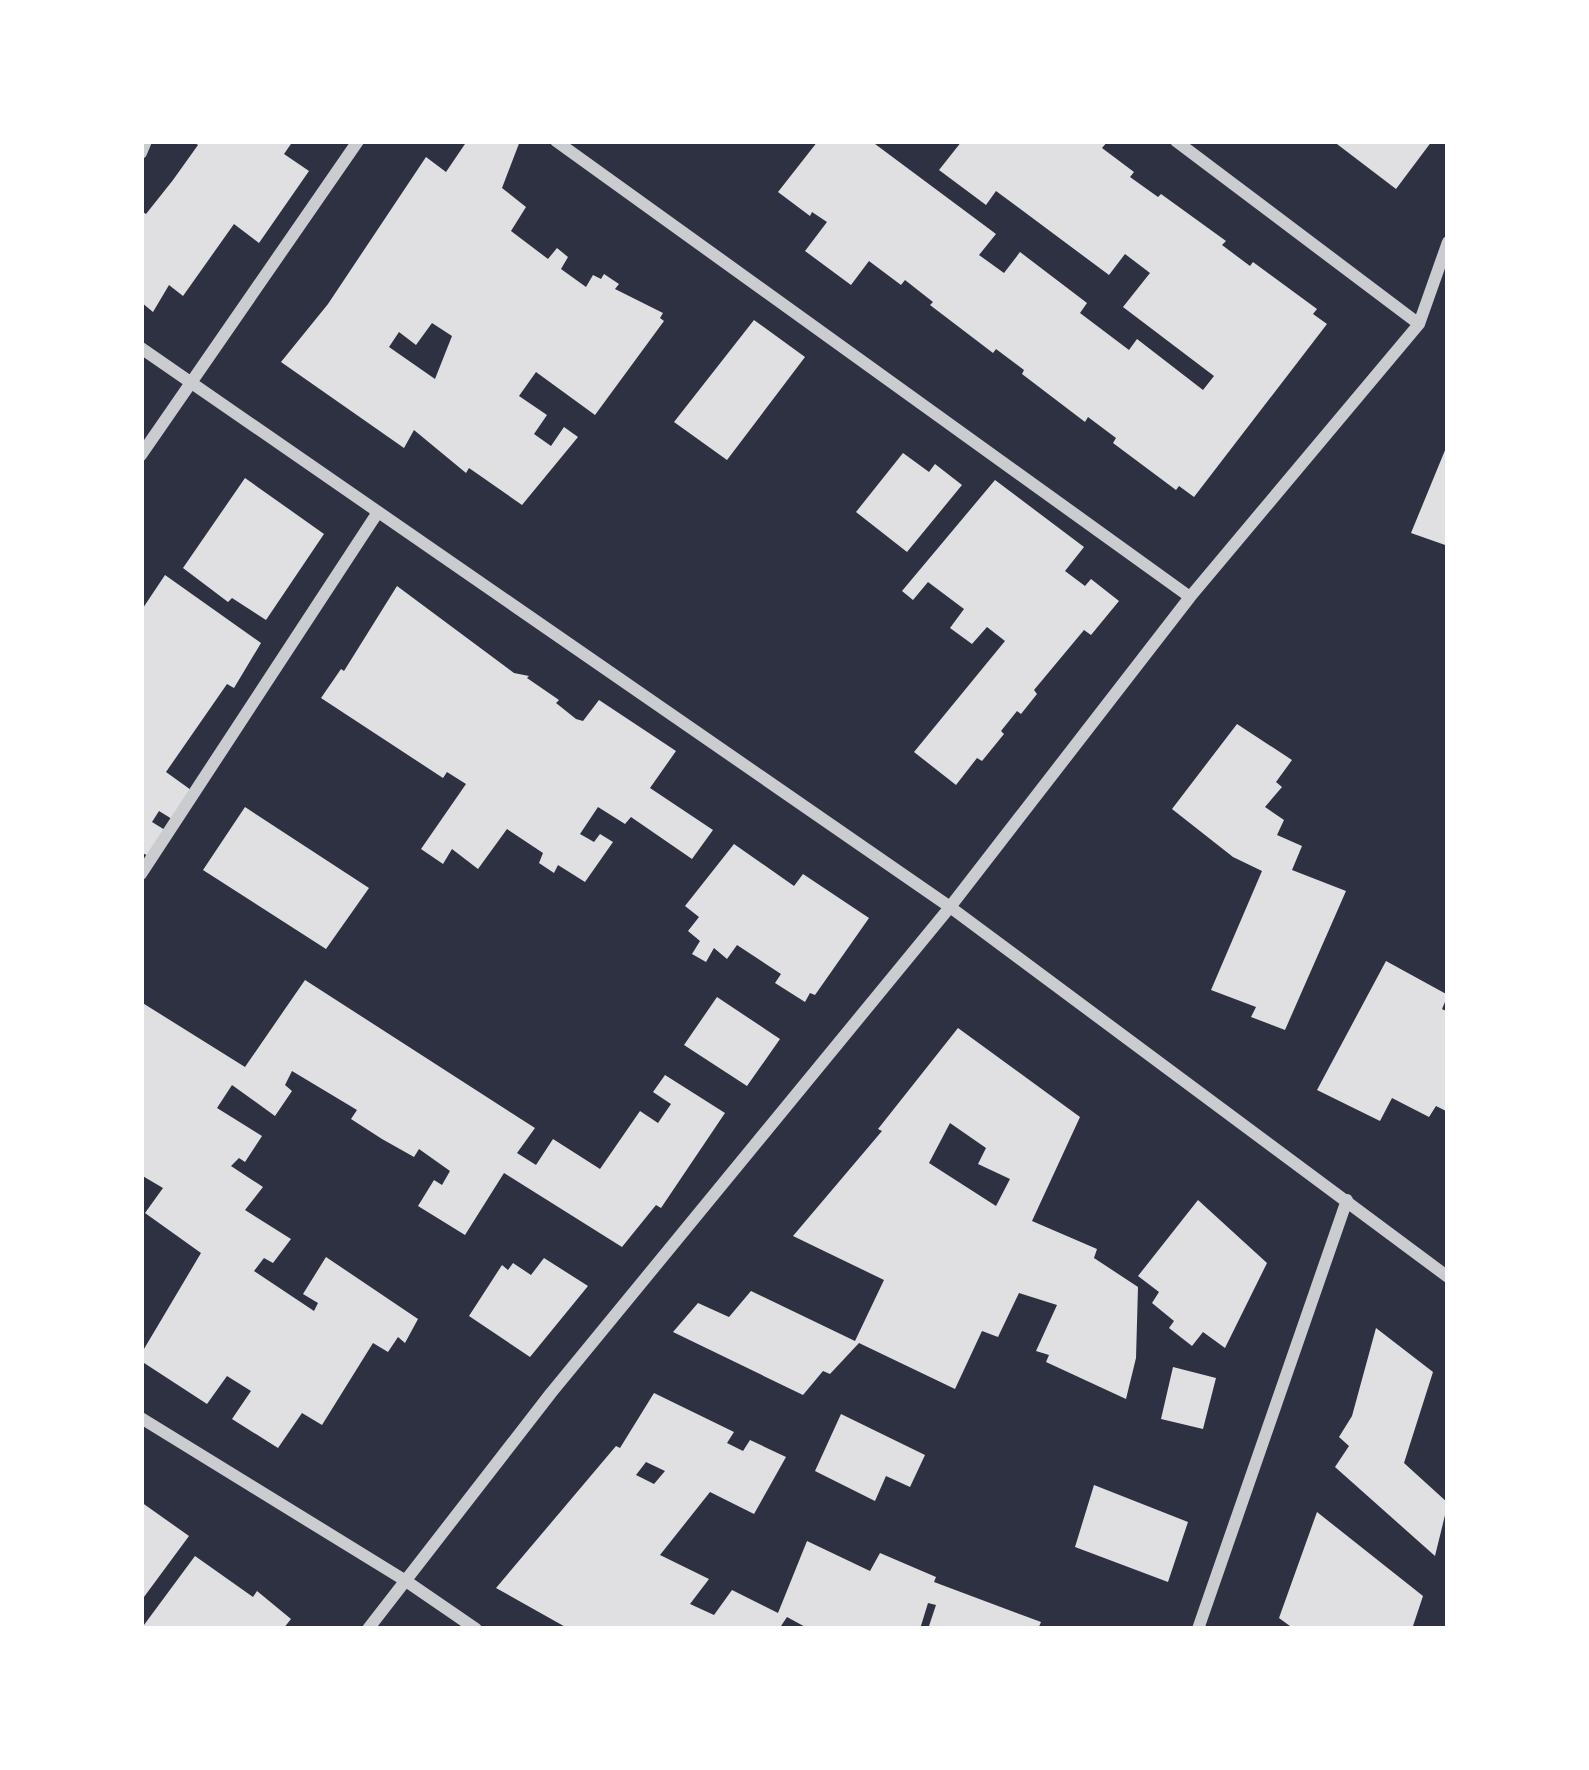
<svg xmlns="http://www.w3.org/2000/svg" width="1589" height="1770" viewBox="0 0 1589 1770" font-family="'Fira Sans Condensed',sans-serif">
  <style>
    .building { fill: #e0e0e3; fill-rule: evenodd }
    .lines { fill: none; stroke-linecap: round; stroke-linejoin: round }
    .minor { stroke: #caccd0; stroke-width: 12 }
  </style>
  <rect width="100%" height="100%" fill="#2d3142"/>
  <!-- building -->
  <path class="building" d="M192 141H293L284 154 309 171 259 243 234 224 183 296 169 285 153 312 141 302V211L146 214 173 180 198 145Z
    M467 141H520L502 188 526 207 511 231 548 259 557 248 568 257 561 269 586 287 593 275 601 279 604 274 619 284 615 289 663 313 660 318 664 321 595 415 536 372 519 396 547 415 534 434 551 446 564 427 578 437 522 505 469 468 466 473 414 430 404 448 281 362 328 304 426 157 446 172ZM432 323 452 336 435 379 389 347 399 332 416 345Z
    M818 141H871L996 234 979 255 1004 273 1020 252 1087 303 1080 313 1129 350 1137 339 1203 390 1214 376 1123 307 1150 273 1125 254 1109 275 996 191 986 205 939 170 962 141H1108L1102 148 1134 172 1130 177 1158 197 1161 194 1226 241 1222 245 1250 266 1253 262 1317 309 1313 314 1327 324 1194 497 1179 486 1176 490 1113 443 1116 438 1088 417 1085 422 1022 374 1024 370 996 349 993 353 930 305 933 302 905 280 901 285 869 261 851 285 805 251 827 222 812 212 810 216 778 192Z
    M1333 141H1432L1396 189Z
    M754 320 805 357 727 460 674 422Z
    M1448 443V546L1411 533Z
    M903 453 929 472 935 464 962 485 907 552 856 512Z
    M245 478 324 534 266 620 232 598 228 602 183 568Z
    M995 480 1084 547 1065 571 1085 586 1091 579 1119 601 1091 635 1084 630 1034 690 1037 694 1021 714 1017 711 1001 731 1004 734 982 761 977 758 956 785 914 752 1005 641 987 627 972 644 950 628 964 609 928 582 913 600 902 591Z
    M165 575 261 643 234 688 227 684 166 772 191 790 172 819 159 811 152 822 165 830 148 856 141 852V611Z
    M397 586 514 673 529 676 527 678 559 700 556 703 576 719 583 721 599 700 676 751 650 788 713 830 692 859 631 817 625 824 598 807 580 834 594 842 600 834 613 842 585 882 558 865 554 873 539 863 543 853 507 829 478 869 452 849 443 864 421 849 466 784 447 772 443 778 321 698 341 669 344 671Z
    M1237 724 1292 760 1276 782 1282 787 1265 807 1284 820 1277 835 1302 846 1292 870 1346 891 1285 1030 1251 1017 1256 1007 1211 990 1262 871 1233 857 1172 809Z
    M245 807 369 888 326 949 203 870Z
    M734 844 794 886 803 874 869 918 815 995 810 993 805 1002 775 983 781 974 737 945 727 959 714 948 706 962 692 954 700 941 688 931 699 917 685 906Z
    M1386 961 1448 995 1442 1009 1448 1012V1112L1436 1106 1429 1117 1392 1098 1380 1121 1317 1090Z
    M305 980 535 1128 517 1153 536 1165 553 1139 600 1169 640 1111 658 1123 671 1104 653 1092 665 1075 725 1113 661 1208 656 1205 622 1247 504 1173 465 1235 418 1206 434 1180 442 1185 450 1171 419 1149 414 1157 382 1139 351 1119 357 1110 292 1071 285 1085 292 1091 275 1116 232 1085 217 1108 262 1136 245 1162 239 1158 231 1166 263 1187 245 1210 291 1239 273 1263 264 1258 254 1271 314 1311 318 1303 303 1294 326 1257 418 1319 405 1343 398 1337 388 1352 373 1343 322 1425 302 1413 278 1448 232 1419 251 1391 227 1376 207 1404 141 1361V1354L201 1253 145 1213 163 1188 141 1175V1002L245 1067Z
    M717 997 780 1039 747 1086 684 1045Z
    M958 1028 1080 1117 1032 1221 1097 1249 1094 1258 1138 1287 1136 1358 1126 1399 1046 1362 1049 1355 1036 1351 1057 1305 1019 1293 998 1337 982 1331 955 1389 859 1343 830 1374 823 1371 803 1395 673 1332 698 1303 729 1317 751 1291 855 1341 884 1280 793 1236 882 1131 878 1129ZM950 1123 986 1148 978 1164 1010 1179 996 1206 929 1163Z
    M1198 1200 1267 1263 1225 1348 1203 1332 1192 1346 1169 1328 1174 1321 1152 1303 1159 1292 1138 1276Z
    M544 1258 588 1286 530 1357 469 1316 502 1265 508 1270 513 1263 531 1275Z
    M1376 1328 1433 1372 1404 1463 1448 1503 1435 1556 1335 1467 1349 1446 1339 1437 1352 1416Z
    M1173 1367 1216 1378 1203 1429 1161 1419Z
    M654 1393 734 1432 727 1443 743 1451 750 1440 786 1457 754 1514 710 1492 660 1555 709 1579 690 1604 714 1615 732 1590 778 1613 807 1541 870 1571 880 1553 936 1577 934 1582 1041 1622 1038 1629H928L936 1605 928 1603 920 1629H809L787 1617 779 1629H569L496 1588 616 1446 620 1448ZM646 1462 665 1471 654 1484 636 1475Z
    M841 1414 925 1455 910 1487 886 1476 875 1501 815 1471Z
    M1094 1485 1188 1522 1168 1582 1075 1547Z
    M141 1502 189 1536 141 1601Z
    M1317 1512 1423 1596 1412 1629H1294L1279 1618Z
    M195 1556 253 1597 257 1591 291 1619 283 1629H141Z"/>
  <g class="lines">
    <!-- minor -->
    <path class="minor" d="M556 141 1190 597
      M1176 141 1419 324
      M141 153 146 141
      M141 348 950 907 1448 1277
      M141 455 358 141
      M141 874 378 512
      M141 1418 406 1581 476 1629
      M368 1629 551 1393 950 907 1190 597 1419 324 1448 242
      M1198 1629 1347 1200"/>
  </g>
  <!-- border -->
  <rect width="1589" height="1770" fill="none" stroke="#ffffff" stroke-width="288"/>
</svg>
